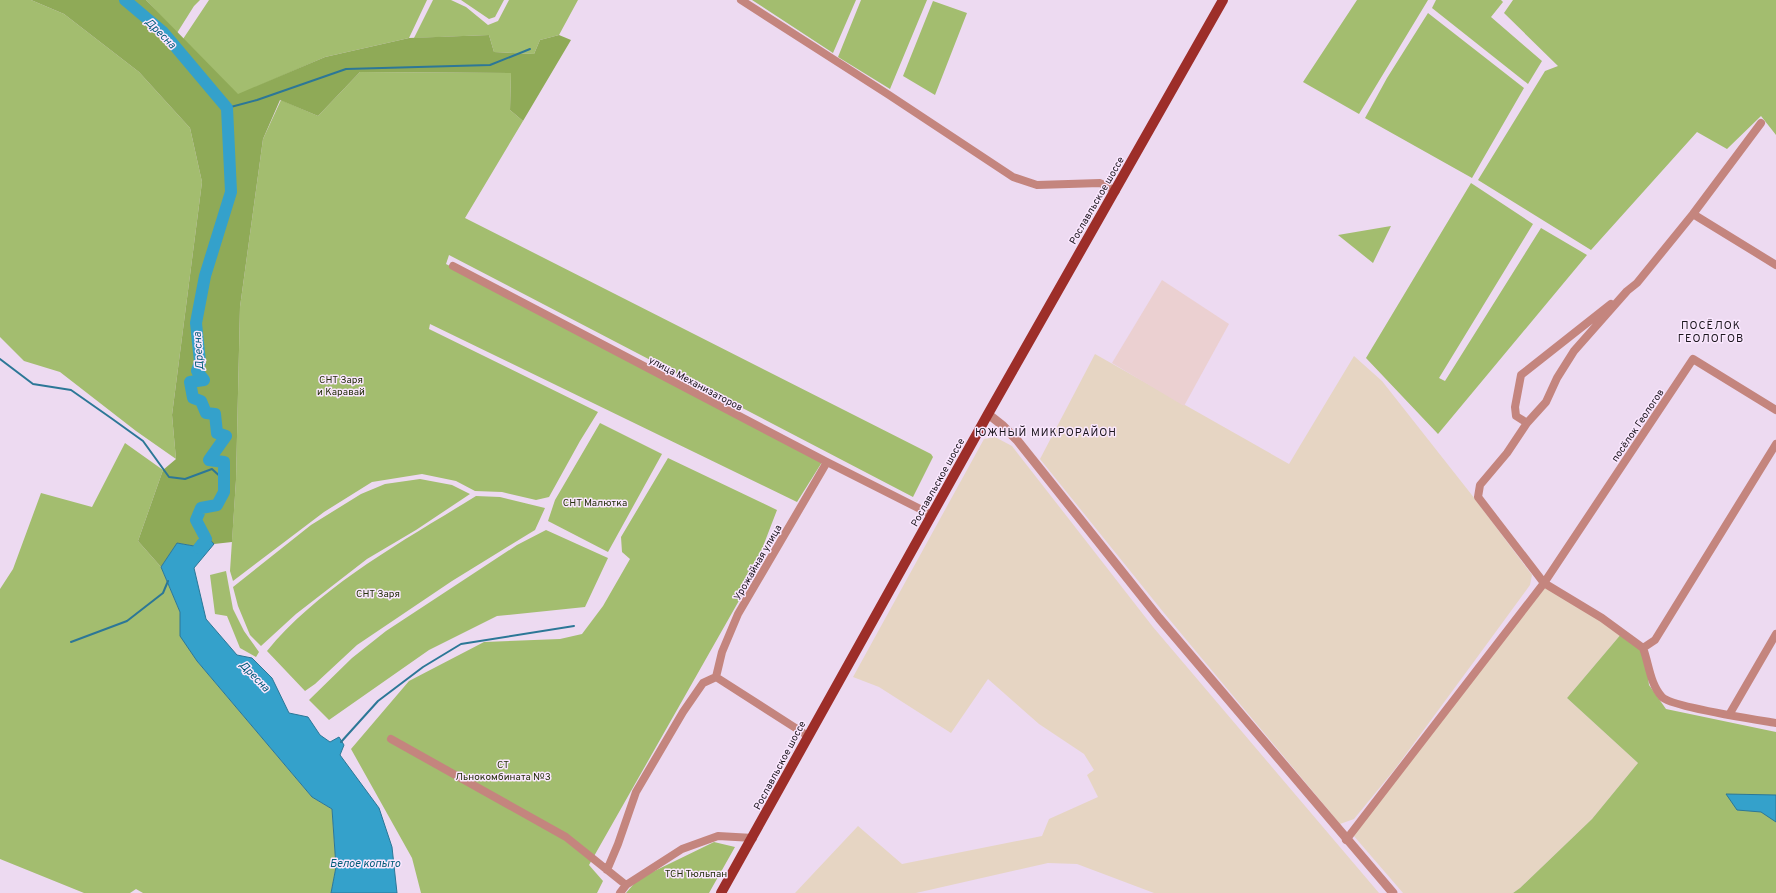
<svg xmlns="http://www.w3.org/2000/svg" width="1776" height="893" viewBox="0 0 1776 893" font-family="Overpass,sans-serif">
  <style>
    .industrial { fill: #e6d5c3 }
    .education { fill: #ebd0d1 }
    .green { fill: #a3bd6f }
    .forest { fill: #8faa57 }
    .water { fill: #34a1cb; stroke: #2c7797 }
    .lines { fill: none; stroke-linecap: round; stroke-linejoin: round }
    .stream { stroke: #2c7797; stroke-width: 2 }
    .river { stroke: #34a1cb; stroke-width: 12 }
    .minor { stroke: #c4857e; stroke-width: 8 }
    .tertiary { stroke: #c4857e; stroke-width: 9 }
    .primary { stroke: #9d2e29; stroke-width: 10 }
    .labels { text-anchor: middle; stroke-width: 3; stroke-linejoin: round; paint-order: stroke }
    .street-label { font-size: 10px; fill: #1b151d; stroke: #fae7fe }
    .park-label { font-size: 10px; fill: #26300d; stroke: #fae7fe }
    .water-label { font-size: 11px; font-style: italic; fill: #015c79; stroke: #fae7fe }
    .neighbourhood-label { font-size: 11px; letter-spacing: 1px; fill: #1b151d; stroke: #fae7fe }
  </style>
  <rect width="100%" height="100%" fill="#eddaf1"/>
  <!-- industrial -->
  <path class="industrial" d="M1095 354 1289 464 1354 356 1382 381 1475 499 1532 575 1530 585 1470 667 1395 769 1354 819 1340 824 1164 613 1040 459Z
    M995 437 1012 446 1153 627 1379 893H1154L1077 864 1048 863 916 893H795L858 826 902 864 1042 836 1049 819 1098 797 1087 775 1094 770 1084 754 1039 724 988 679 951 733 879 687 853 677 984 439Z
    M1546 583 1622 633 1567 698 1638 763 1592 819 1520 888 1513 893H1403L1353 835Z"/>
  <!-- education -->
  <path class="education" d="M1162 280 1229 324 1184 406 1112 363Z"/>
  <!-- green -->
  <path class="green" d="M0 0H31L64 14 139 72 190 128 202 182 172 415 176 459 136 431 60 372 24 361 0 337Z
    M146 0H200L194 6 177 33Z
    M209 0H427L409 38 325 57 238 95 183 39Z
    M433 0H451L466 7 488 25 498 21 509 0H578L559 35 540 40 534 54 494 52 489 35 414 38Z
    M461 0H504L495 17 489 19Z
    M752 0H856L833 53Z
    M861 0H927L890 89 838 57Z
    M1357 0H1428L1359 114 1303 82Z
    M1436 0H1501L1503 2 1491 17 1542 61 1528 84 1432 8Z
    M1513 0H1776V135L1761 116 1727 149 1697 132 1591 250 1478 180 1545 71 1558 66 1504 13Z
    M933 1 967 13 935 95 903 76Z
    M1428 13 1524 88 1472 178 1365 118 1387 78Z
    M360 72 511 73 510 110 523 121 465 218 931 454 933 457 913 497 449 255 446 264 824 459 797 502 430 324 429 329 598 412 580 441 549 497 536 500 502 492 475 491 456 481 422 474 372 482 324 512 233 581 230 571 236 480 240 307 263 139 281 100 318 116Z
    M1471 183 1533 224 1439 378 1445 381 1541 228 1587 255 1438 434 1366 358Z
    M1391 226 1373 263 1338 235Z
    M600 423 662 454 608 552 548 521 555 500Z
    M125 443 163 470 138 541 161 567 180 612 181 636 197 661 312 797 332 809 336 867 331 893H143L136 889 130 893H84L0 859V589L13 569 41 493 92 507Z
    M668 458 777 510 749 583 589 865 603 881 597 893H421L412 858 351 749 409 681 484 642 560 639 582 634 603 606 630 559 622 552 621 537Z
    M420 479 452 485 470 494 416 530 367 559 296 614 261 646 250 635 238 606 233 587 311 525 361 494 385 484Z
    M476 496 500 497 545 508 535 530 452 581 357 645 315 684 305 691 267 651C320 586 405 540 476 496Z
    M546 530 608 558 585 607 497 616 429 650 329 720 309 700 352 658 386 631 517 545Z
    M226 571 233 609 244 631 259 652 256 657 240 648 227 616 215 614 210 575Z
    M1622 633 1645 654 1649 685 1666 709 1776 732V893H1513L1520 888 1592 819 1638 763 1567 698Z
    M714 842 735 847 709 893H626L638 879Z"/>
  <!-- forest -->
  <path class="forest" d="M31 0H146L238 94 325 57 409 38 489 35 494 52 534 54 540 40 559 35 571 40 523 121 510 110 511 73 360 72 318 116 280 100 263 139 240 307 236 480 232 542 214 544 204 533 194 546 177 543 161 567 138 541 163 470 176 459 172 415 202 182 190 128 139 72 64 14Z"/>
  <!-- water -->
  <path class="water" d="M204 533 214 544 194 568 206 619 237 655 252 658 272 678 289 713 308 717 320 735 330 742 339 737 344 745 340 755 379 808 392 847 397 893H331L336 867 332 809 312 797 197 661 180 636V612L161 567 177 543 194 546Z
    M1726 794 1776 795V822L1761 812 1737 810Z"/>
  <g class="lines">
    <!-- stream -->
    <path class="stream" d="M227 108 257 100 346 69 490 65 530 49
      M0 359 33 384 71 390 111 418 143 441 169 477 185 479 212 469 224 480
      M71 642 127 621 163 593 168 581
      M341 742 378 701 423 667 461 644 574 626"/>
    <!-- river -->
    <path class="river" d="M125 0 163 32 227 108 231 192 205 276 196 323 200 362 197 371 204 380 190 382 193 398 201 401 206 413 215 414 217 433 226 436 209 460 224 462V492L217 505 201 508 196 520 206 539 199 548"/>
    <!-- minor -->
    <path class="minor" d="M741 0 889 95 1013 177 1037 185 1100 183 1116 191
      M1761 123 1693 214 1637 283 1627 291 1574 351 1557 378 1546 402 1527 423 1507 453 1480 485 1478 497 1544 583 1602 618 1643 648 1655 640 1776 444
      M1693 214 1776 265
      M453 266 827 462 932 515
      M1527 423 1516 416 1515 407 1521 375 1611 304
      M1643 648C1649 664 1650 684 1662 697 1671 707 1758 720 1776 723
      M716 677 808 736
      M1729 715 1776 634
      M391 739 566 837 626 885
      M1346 840 1544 583 1693 359 1776 410
      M607 870 618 844 636 792 683 712 703 683 716 677 722 652 738 614 827 462
      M620 893 626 885 682 849 718 836 753 838"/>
    <!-- tertiary -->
    <path class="tertiary" d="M988 414 1002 425 1017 440 1159 618 1393 893"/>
    <!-- primary -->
    <path class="primary" d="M721 893 988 414 1223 0"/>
  </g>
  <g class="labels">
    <!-- street labels -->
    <g class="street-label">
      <text transform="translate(1096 200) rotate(-60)" y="4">Рославльское шоссе</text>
      <text transform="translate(696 383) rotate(28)" y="4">улица Механизаторов</text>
      <text transform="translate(1637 425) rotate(-56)" y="4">посёлок Геологов</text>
      <text transform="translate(937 482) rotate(-61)" y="4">Рославльское шоссе</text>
      <text transform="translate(757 562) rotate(-60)" y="4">Урожайная улица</text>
      <text transform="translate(779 765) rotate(-62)" y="4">Рославльское шоссе</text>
    </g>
    <!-- park labels -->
    <g class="park-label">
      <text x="341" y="383">СНТ Заря<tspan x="341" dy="12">и Каравай</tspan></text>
      <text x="595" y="506">СНТ Малютка</text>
      <text x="378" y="597">СНТ Заря</text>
      <text x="503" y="768">СТ<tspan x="503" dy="12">Льнокомбината №3</tspan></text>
      <text x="696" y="877">ТСН Тюльпан</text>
    </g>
    <!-- water labels -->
    <g class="water-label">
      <text transform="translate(161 33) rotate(45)" y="4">Дресна</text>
      <text transform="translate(198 351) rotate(-94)" y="4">Дресна</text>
      <text transform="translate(255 676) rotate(46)" y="4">Дресна</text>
      <text x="365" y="867">Белое копыто</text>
    </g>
    <!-- neighbourhood labels -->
    <g class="neighbourhood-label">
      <text x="1711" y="329">ПОСЁЛОК<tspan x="1711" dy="13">ГЕОЛОГОВ</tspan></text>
      <text x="1046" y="436">ЮЖНЫЙ МИКРОРАЙОН</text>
    </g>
  </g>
</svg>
